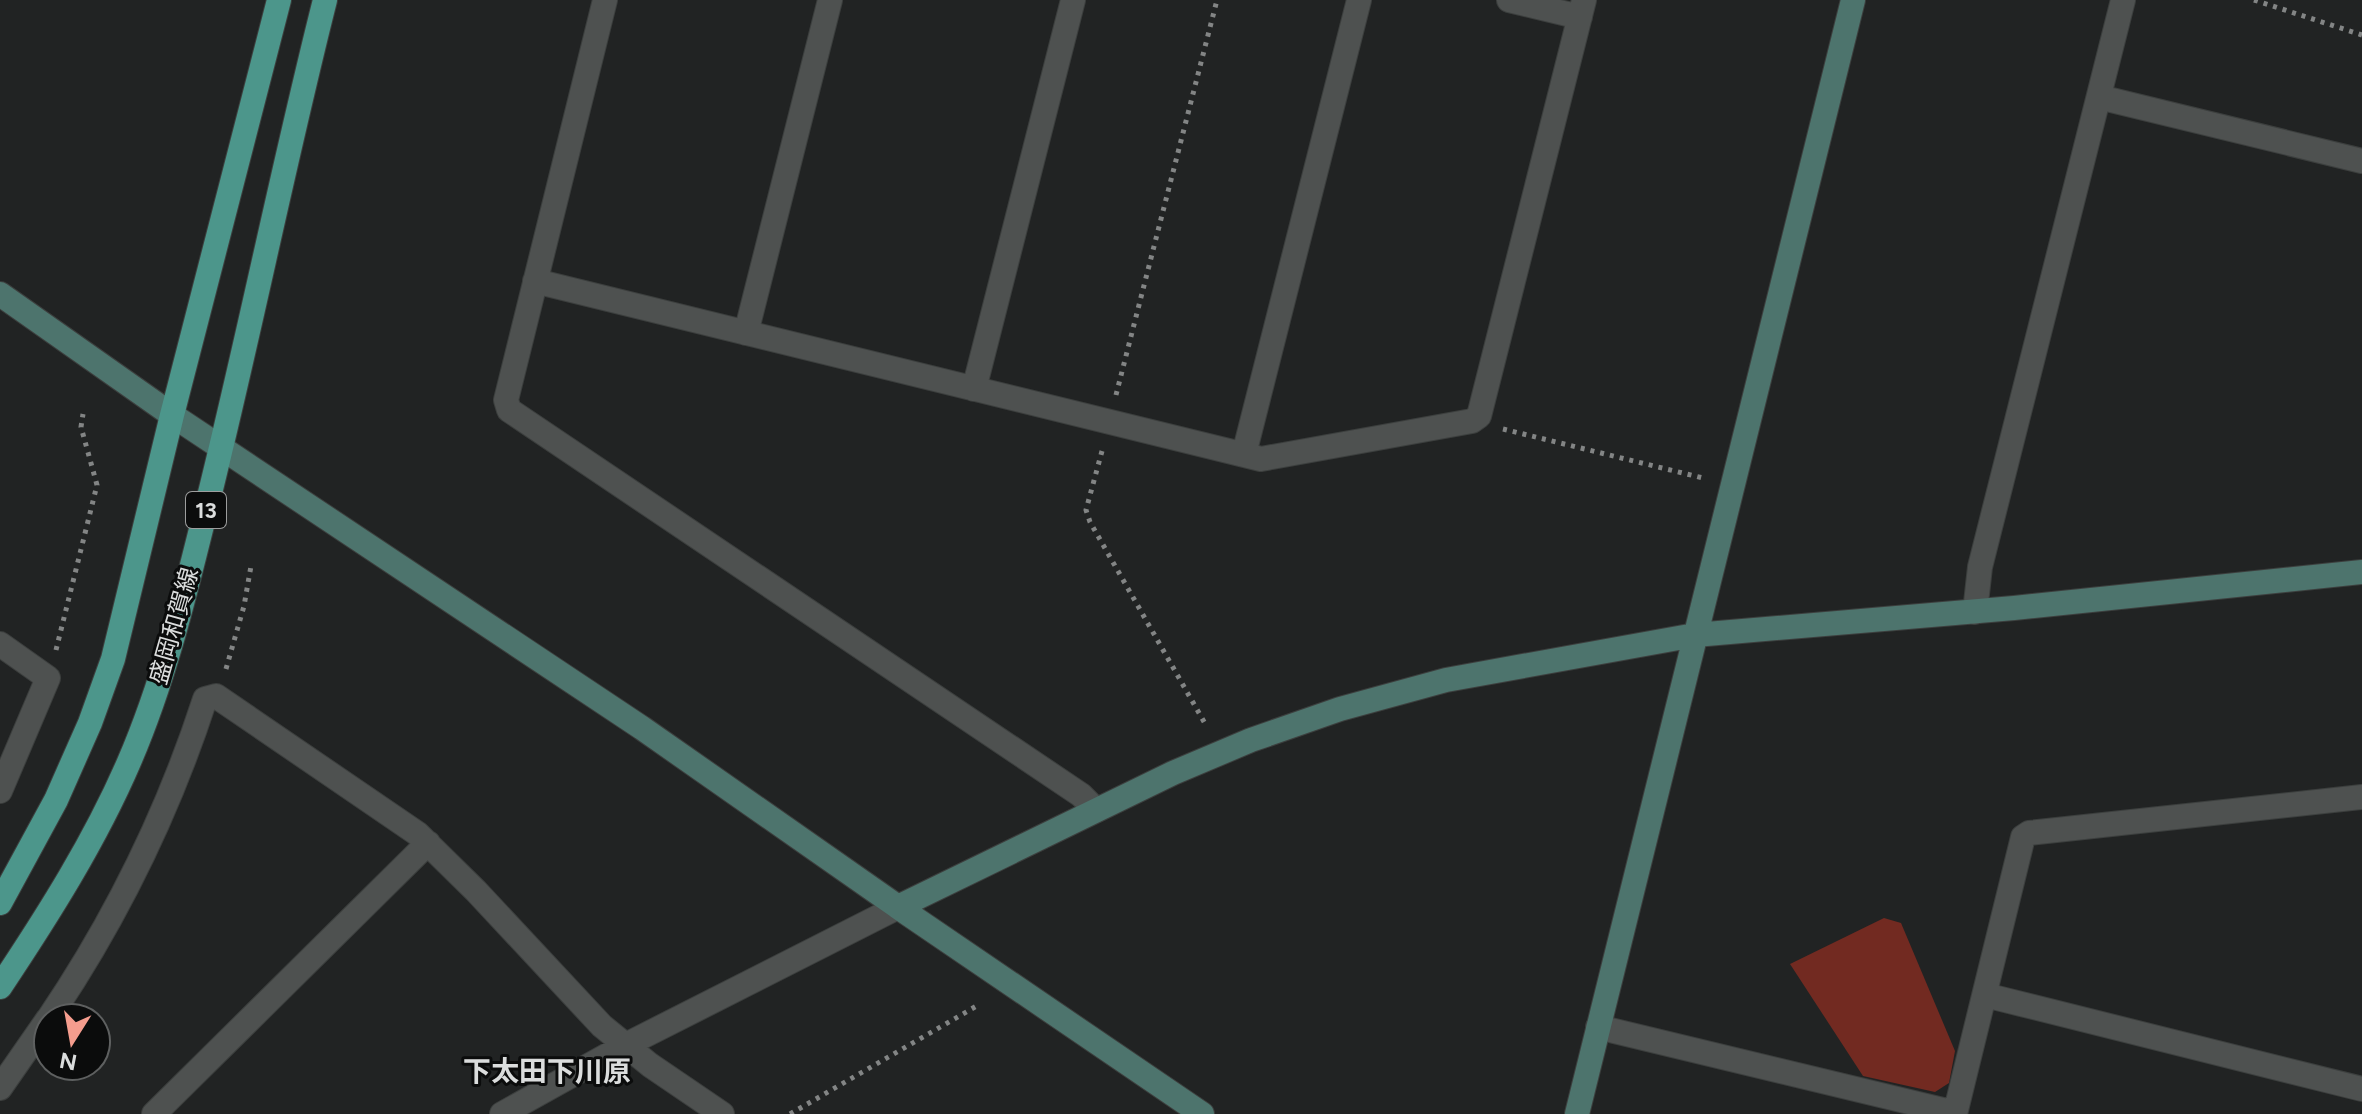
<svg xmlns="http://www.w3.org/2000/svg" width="2362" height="1114" viewBox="0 0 2362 1114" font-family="Figtree,'Noto Sans JP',sans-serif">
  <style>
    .green { fill: #722a21 }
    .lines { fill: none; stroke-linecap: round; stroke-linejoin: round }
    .street-casing { stroke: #3c3f3e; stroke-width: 26 }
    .secondary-casing { stroke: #3c3f3e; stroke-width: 26 }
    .primary-casing { stroke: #3c3f3e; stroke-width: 26 }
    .path { stroke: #838585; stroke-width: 5; stroke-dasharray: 4 6; stroke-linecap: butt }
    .street { stroke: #4e5150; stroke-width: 24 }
    .secondary { stroke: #4d746d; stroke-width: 24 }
    .primary { stroke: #4c968b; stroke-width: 24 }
    .labels { text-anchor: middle; stroke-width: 6; stroke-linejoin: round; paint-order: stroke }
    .shield { fill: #0b0c0c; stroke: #9d9e9e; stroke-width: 2 }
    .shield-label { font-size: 22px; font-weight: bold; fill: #dbdddd }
    .street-label { font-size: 24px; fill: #dbdddd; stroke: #0b0c0c }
    .quarter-label { font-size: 28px; font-weight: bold; fill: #dbdddd; stroke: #0b0c0c }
  </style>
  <rect width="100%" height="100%" fill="#212323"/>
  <!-- green -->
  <path class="green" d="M1884 918 1901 923 1955 1051 1949 1083 1935 1092 1863 1076 1790 964Z"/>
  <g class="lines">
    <!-- street casing -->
    <g class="street-casing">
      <path id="street" d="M605 0 506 400 509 410 1081 795 1096 810
        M1509 0 1580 17
        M2099 97 2362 161
        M535 281 1261 459 1472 421 1479 416 1584 0
        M746 333 830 0
        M974 389 1073 0
        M1244 454 1359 0
        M1975 612 1980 567 2123 0
        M0 644 48 678 0 791
        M1985 995 2362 1089
        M49 1018C116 919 168 813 205 699L216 696 418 834 476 891 602 1026 650 1065 722 1114
        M1598 1027 1955 1113
        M0 1088 48 1019
        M154 1114 428 843
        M502 1114 624 1046 898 907
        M1955 1114 2023 837 2029 833 2362 797"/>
    </g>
    <!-- secondary casing -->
    <g class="secondary-casing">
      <path id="secondary" d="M0 294 172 415 642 728 898 907 1173 773 1251 740 1340 709 1446 680 1695 635 2014 608 2362 572
        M898 907 1202 1114
        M1577 1114 1853 0"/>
    </g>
    <!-- primary casing -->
    <g class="primary-casing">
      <path id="primary" d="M0 903 56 800 90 723 113 659 172 415 279 0
        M0 987C48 915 95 841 129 762 167 674 188 581 211 489 251 327 284 162 325 0"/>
    </g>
    <!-- path -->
    <path class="path" d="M2254 0 2362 35
      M1116 395 1217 0
      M1503 429 1703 478
      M1102 451 1086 510 1090 522 1207 727
      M56 650 97 485 81 427 83 414
      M226 669 244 606 251 566
      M790 1114 980 1004"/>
    <!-- street -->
    <use href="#street" class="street"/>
    <!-- secondary -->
    <use href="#secondary" class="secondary"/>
    <!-- primary -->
    <use href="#primary" class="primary"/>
  </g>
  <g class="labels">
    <!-- shield labels -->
    <rect class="shield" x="186" y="492" width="40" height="36" rx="6"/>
    <g class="shield-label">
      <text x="206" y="518">13</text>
    </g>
    <!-- street labels -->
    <g class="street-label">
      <text transform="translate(174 626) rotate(-74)" y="8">盛岡和賀線</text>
    </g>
    <!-- quarter labels -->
    <g class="quarter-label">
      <text x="547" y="1081">下太田下川原</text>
    </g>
  </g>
  <!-- north arrow -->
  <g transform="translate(72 1042) rotate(191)"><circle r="38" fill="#0b0c0c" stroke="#5e6060" stroke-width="2"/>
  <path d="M0-6L14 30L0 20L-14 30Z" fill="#f59d8e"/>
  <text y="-12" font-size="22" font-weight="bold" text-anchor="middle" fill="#dbdddd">N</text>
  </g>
</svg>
